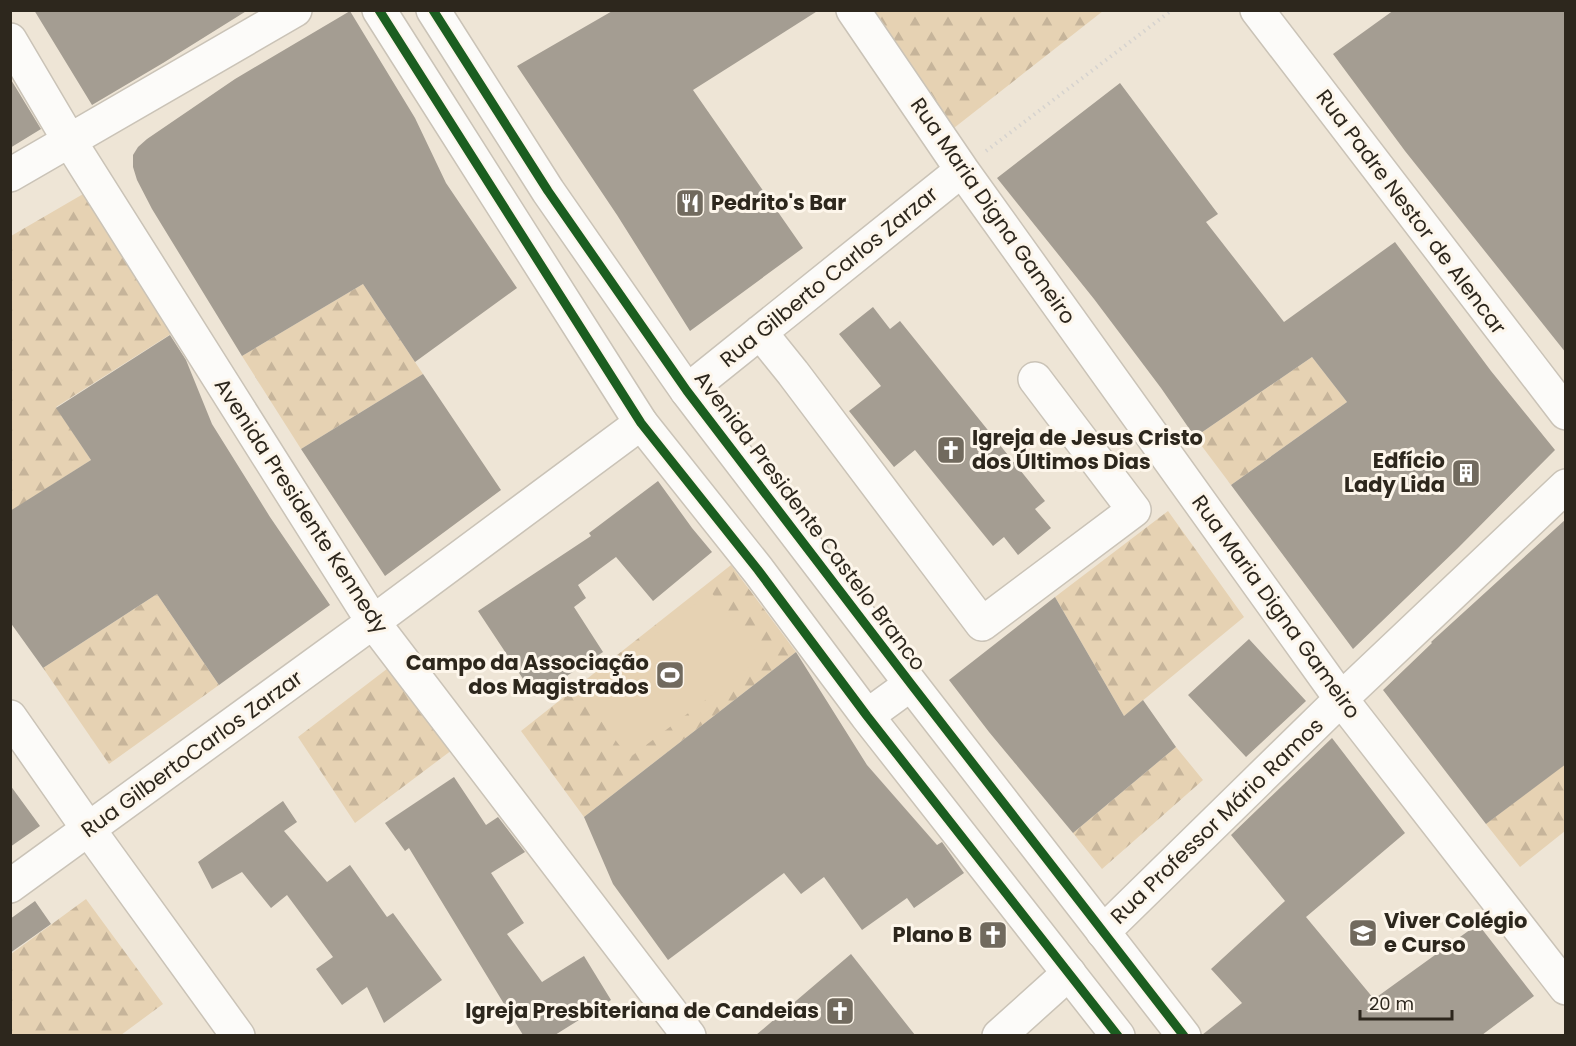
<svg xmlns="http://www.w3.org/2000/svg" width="1576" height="1046" viewBox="0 0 1576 1046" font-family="Poppins,sans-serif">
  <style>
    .forest { fill: url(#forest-firs) }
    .garden { fill: #e6d2b3 }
    .building { fill: #a49d92 }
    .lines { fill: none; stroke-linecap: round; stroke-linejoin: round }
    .minor-casing { stroke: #cac3b7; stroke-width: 36 }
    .major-casing { stroke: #cac3b7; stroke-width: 36 }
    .path { stroke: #d6d3cf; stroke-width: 4; stroke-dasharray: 1.5 4.5; stroke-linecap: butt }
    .minor { stroke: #fcfbf9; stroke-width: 33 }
    .major { stroke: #fcfbf9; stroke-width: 33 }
    .cycleway-casing { stroke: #fdf6eb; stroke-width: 13 }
    .cycleway { stroke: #1b5e20; stroke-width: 9 }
    .labels { text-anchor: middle; stroke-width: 6; stroke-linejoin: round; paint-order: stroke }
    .poi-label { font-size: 21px; font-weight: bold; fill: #2d271d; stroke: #fdf6eb; text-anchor: end }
    .street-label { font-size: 21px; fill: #2d271d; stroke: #fdf6eb }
  </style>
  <defs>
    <pattern id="forest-firs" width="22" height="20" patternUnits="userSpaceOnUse" patternTransform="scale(1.5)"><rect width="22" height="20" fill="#e6d2b3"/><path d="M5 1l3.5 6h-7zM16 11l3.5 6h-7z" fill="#c6b49a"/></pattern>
  </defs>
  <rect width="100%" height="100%" fill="#eee5d6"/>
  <!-- forest -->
  <path class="forest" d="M857 11H1103L945 135Z
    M90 190 174 332 56 407 91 460 11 511V236Z
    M363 284 423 374 301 449 242 356Z
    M1312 357 1347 402 1231 485 1195 437Z
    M1168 511 1244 617 1124 716 1055 597Z
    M731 565 796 652 584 817 521 731Z
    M157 594 219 685 109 764 43 668Z
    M396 662 456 747 355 823 298 737Z
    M1176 747 1203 780 1102 869 1073 833Z
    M1565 764V831L1520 867 1486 824Z
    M86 899 163 1004 121 1035H11V954Z"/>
  <!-- garden -->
  <path class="garden" d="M711 592 761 658 629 758 579 692Z"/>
  <!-- building -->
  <path class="building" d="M34 10H248L163 63 92 105Z
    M614 10H819L693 90 803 248 690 331 617 215 517 66Z
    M1394 10H1566V353L1405 151 1333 54Z
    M350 11 415 118 446 183 517 288 415 362 363 284 242 356 152 209 137 180 133 167V155L138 147 147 139 235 79Z
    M10 78 41 129 10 148Z
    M1120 83 1218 214 1206 222 1284 322 1395 242 1491 371 1555 450 1458 548 1353 649 1231 485 1347 402 1312 357 1195 437 1161 388 1094 299 997 178Z
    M873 307 890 329 900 321 1045 501 1035 509 1051 528 1018 555 1004 537 993 546 915 450 894 467 849 411 881 386 839 334Z
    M170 335 186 360 212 424 270 517 330 605 219 685 157 594 43 668 10 622V511L91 460 56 408Z
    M423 374 501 490 385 576 301 449Z
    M658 481 692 528 712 552 653 601 616 557 578 585 586 598 574 607 603 652 535 697 478 611 591 536 589 533Z
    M1566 519V764L1486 824 1383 690 1432 643 1431 642Z
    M1055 597 1124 716 1143 700 1176 747 1073 833 989 732 949 680Z
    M1249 639 1306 701 1246 757 1188 695Z
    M796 652 867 765 937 845 942 842 964 873 914 908 907 898 862 930 824 877 801 894 784 873 668 960 613 884 584 817Z
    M1332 738 1405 833 1306 917 1374 999 1478 924 1534 996 1482 1035H1202L1242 1003 1211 969 1285 901 1231 835Z
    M454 777 486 825 498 817 525 852 491 873 524 923 507 934 542 982 584 956 611 1000 555 1035H523L409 848 405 851 385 823Z
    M10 785 40 826 10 847Z
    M283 801 297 822 284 831 327 882 350 865 387 917 393 913 442 980 384 1023 367 987 342 1005 316 969 333 957 287 895 271 908 242 872 212 889 198 862Z
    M35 901 51 924 10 953V919Z
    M851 954 915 1035H756Z"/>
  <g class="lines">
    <!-- minor casing -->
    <g class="minor-casing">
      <path id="minor" d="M853 10 962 170 1341 699 1566 988
        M1257 10 1566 413
        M10 40 69 140 373 622 689 1036
        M10 175 295 10
        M760 332 793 373 982 624 1134 510 1035 379
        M687 391 962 170
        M10 886 373 622 641 423
        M1103 932 1341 699 1566 486
        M999 1036 1069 973"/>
    </g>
    <!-- major casing -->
    <g class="major-casing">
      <path id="major" d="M379 10 641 423 758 570 867 716 1118 1036
        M433 10 548 191 687 391 911 684 1184 1036
        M867 716 911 684
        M10 717 89 830 238 1036"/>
    </g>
    <!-- path -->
    <path class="path" d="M986 151 1172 10"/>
    <!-- minor -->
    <use href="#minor" class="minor"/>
    <!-- major -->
    <use href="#major" class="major"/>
    <!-- cycleway casing -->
    <g class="cycleway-casing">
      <path id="cycleway" d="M379 10 641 423 758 570 867 716 1118 1036
        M433 10 548 191 687 391 911 684 1184 1036"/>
    </g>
    <!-- cycleway -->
    <use href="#cycleway" class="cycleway"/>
  </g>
  <!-- icons -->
  <defs>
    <g id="restaurant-square" transform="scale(1.5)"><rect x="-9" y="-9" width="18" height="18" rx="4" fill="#716a5e" stroke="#fdf6eb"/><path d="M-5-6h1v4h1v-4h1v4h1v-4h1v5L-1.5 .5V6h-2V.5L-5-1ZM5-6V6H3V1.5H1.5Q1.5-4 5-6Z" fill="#fff"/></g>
    <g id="church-square" transform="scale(1.5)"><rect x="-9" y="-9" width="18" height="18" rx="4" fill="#716a5e" stroke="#fdf6eb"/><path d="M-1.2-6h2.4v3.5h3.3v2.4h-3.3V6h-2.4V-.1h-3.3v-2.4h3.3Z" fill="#fff"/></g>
    <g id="building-square" transform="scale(1.5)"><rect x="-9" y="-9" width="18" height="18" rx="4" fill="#716a5e" stroke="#fdf6eb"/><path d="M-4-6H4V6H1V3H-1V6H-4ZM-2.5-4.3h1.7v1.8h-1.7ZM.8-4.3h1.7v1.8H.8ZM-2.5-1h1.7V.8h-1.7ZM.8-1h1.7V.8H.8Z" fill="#fff"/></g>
    <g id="stadium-square" transform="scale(1.5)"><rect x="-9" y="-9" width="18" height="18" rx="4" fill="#716a5e" stroke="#fdf6eb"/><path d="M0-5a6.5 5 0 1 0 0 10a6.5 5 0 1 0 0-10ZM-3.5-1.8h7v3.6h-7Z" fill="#fff"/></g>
    <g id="school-square" transform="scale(1.5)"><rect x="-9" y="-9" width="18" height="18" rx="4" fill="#716a5e" stroke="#fdf6eb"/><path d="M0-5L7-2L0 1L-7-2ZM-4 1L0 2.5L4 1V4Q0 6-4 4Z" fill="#fff"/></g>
  </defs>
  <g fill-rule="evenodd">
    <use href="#restaurant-square" x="690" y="203"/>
    <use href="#church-square" x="951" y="450"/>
    <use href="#building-square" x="1466" y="473"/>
    <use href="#stadium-square" x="670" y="675"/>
    <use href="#school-square" x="1363" y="933"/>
    <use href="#church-square" x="993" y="935"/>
    <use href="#church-square" x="840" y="1011"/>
  </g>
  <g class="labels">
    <!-- poi labels -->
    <g class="poi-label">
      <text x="711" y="210" text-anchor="start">Pedrito's Bar</text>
      <text x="972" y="445" text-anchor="start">Igreja de Jesus Cristo<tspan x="972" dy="24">dos Últimos Dias</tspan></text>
      <text x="1445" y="468">Edfício<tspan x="1445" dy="24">Lady Lida</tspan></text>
      <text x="649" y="670">Campo da Associação<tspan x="649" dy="24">dos Magistrados</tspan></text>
      <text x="1384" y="928" text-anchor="start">Viver Colégio<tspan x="1384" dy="24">e Curso</tspan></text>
      <text x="972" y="942">Plano B</text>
      <text x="819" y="1018">Igreja Presbiteriana de Candeias</text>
    </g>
    <!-- street labels -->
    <g class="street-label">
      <text transform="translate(993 211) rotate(55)" y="7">Rua Maria Digna Gameiro</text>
      <text transform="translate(1411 212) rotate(53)" y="7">Rua Padre Nestor de Alencar</text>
      <text transform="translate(829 277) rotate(-39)" y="7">Rua Gilberto Carlos Zarzar</text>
      <text transform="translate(301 506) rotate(57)" y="7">Avenida Presidente Kennedy</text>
      <text transform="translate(810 521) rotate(53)" y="7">Avenida Presidente Castelo Branco</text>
      <text transform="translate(1276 607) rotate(54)" y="7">Rua Maria Digna Gameiro</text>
      <text transform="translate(192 754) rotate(-36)" y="7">Rua GilbertoCarlos Zarzar</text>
      <text transform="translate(1217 821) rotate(-44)" y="7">Rua Professor Mário Ramos</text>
    </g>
  </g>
  <!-- border -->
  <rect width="1576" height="1046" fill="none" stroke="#2d271d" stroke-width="24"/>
  <!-- scale -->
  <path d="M1360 1010v9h92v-9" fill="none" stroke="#2d271d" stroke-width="3"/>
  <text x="1369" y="1010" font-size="18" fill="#2d271d" stroke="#fdf6eb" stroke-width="4.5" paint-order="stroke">20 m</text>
</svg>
